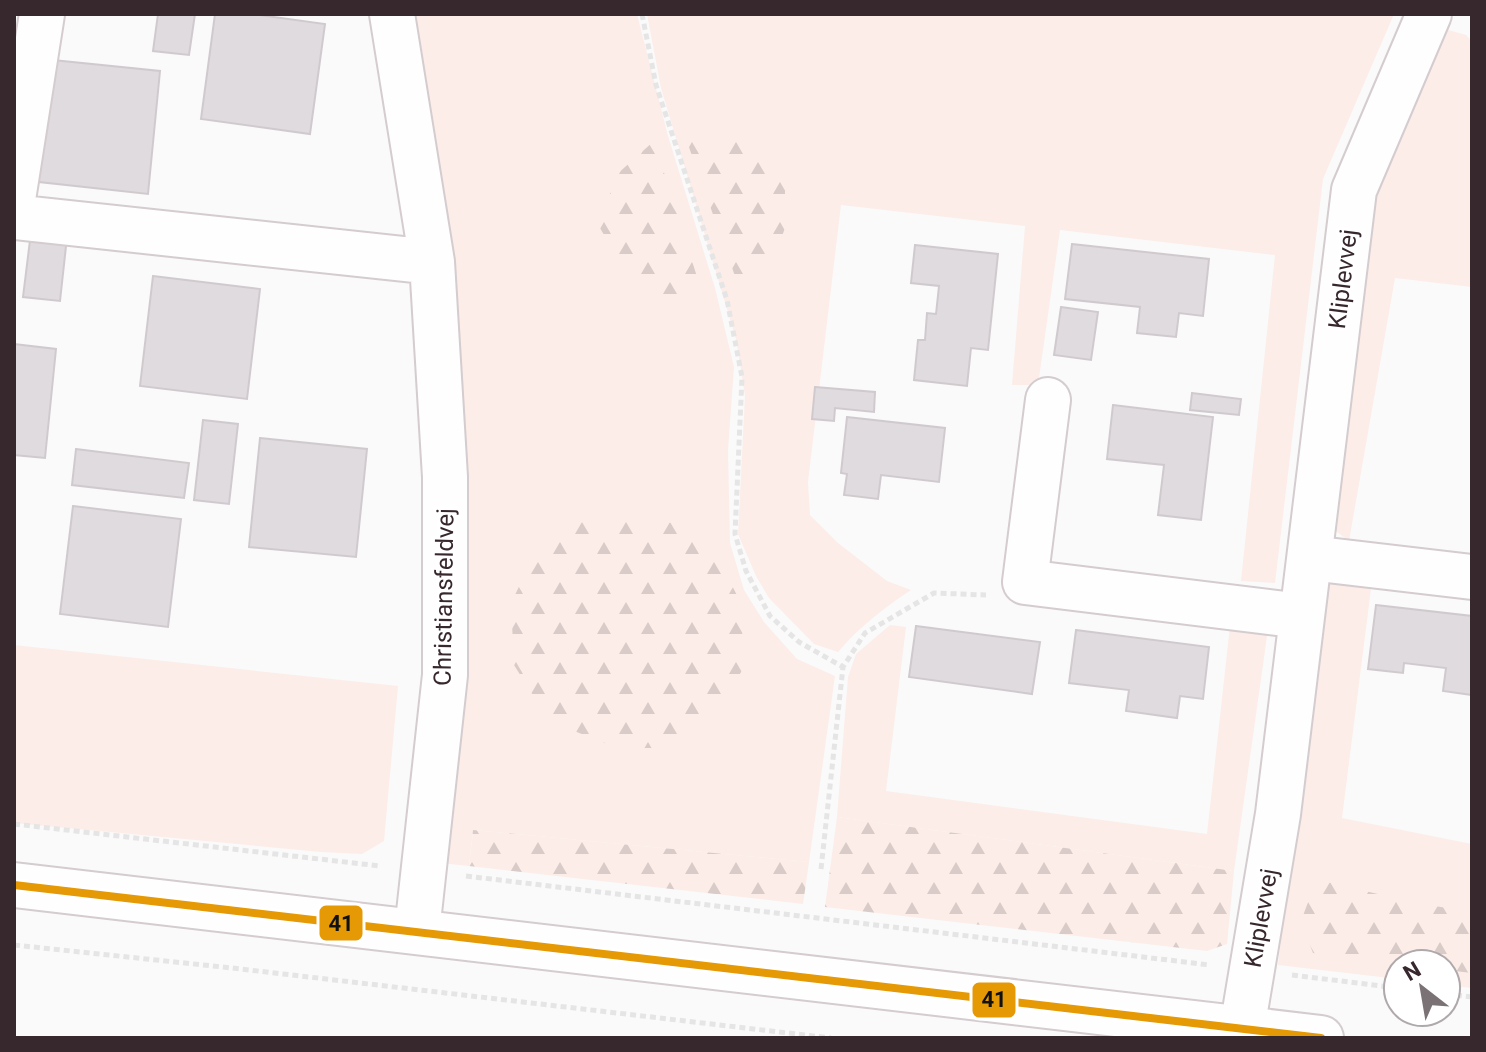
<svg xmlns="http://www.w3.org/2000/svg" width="1486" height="1052" viewBox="0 0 1486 1052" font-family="Roboto,sans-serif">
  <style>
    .green { fill: #fcede8 }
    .forest { fill: url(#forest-firs) }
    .building { fill: #e0dbdf; stroke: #d0cacf; stroke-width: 2 }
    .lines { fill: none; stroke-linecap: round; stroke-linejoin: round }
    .street-casing { stroke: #d4cccf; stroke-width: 48 }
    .secondary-casing { stroke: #d4cccf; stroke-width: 48 }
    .path { stroke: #e5e5e5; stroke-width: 5; stroke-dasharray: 6 4; stroke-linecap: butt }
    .street { stroke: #fefefe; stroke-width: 44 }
    .secondary { stroke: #fefefe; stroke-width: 44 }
    .bus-1-casing { stroke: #fff; stroke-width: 14 }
    .bus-1 { stroke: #e49905; stroke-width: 8 }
    .labels { text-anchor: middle; stroke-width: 7; stroke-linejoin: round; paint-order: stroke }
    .street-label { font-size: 24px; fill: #37282e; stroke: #fff }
    .line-badge { stroke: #fff; stroke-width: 3 }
    .pale-badge-label { font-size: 22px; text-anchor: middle; font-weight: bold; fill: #111 }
  </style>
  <defs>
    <pattern id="forest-firs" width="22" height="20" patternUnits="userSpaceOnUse" patternTransform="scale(2)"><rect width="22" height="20" fill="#fcede8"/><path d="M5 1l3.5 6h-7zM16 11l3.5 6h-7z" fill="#d9cbc7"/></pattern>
  </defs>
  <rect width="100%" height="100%" fill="#fafafa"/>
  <!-- green -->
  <path class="green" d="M408 14H637L668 136 715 288 734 367 728 450 730 543 744 590 764 622 797 659 835 676 809 862 473 830 469 866 440 863 465 585V437L456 316Z
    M647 14H1394L1323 179 1275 583 1241 581 1275 255 1060 230 1038 385H1012L1025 226 841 205 808 482 810 515 838 543 887 581 911 590C884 608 859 627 838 652L814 644 769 598 756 576 738 534 745 396 736 339 661 88Z
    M1445 29 1466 35 1472 41V287L1395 278 1349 541 1329 526 1368 204Z
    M1373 573 1342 818 1472 844V988L1446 985V964H1398V979L1278 965 1320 590 1332 576Z
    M1231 617 1269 622 1234 871 837 817 848 677 856 654 890 625 906 627 886 791 1207 834Z
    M14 645 398 686 384 841 362 854 321 852 14 823Z"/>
  <!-- forest -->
  <path class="forest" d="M722 135 763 154 785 187V228L771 266 740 290 685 136Z
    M654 141 705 302 660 296 626 273 600 228 615 176Z
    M624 518 683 524 712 547 741 603 744 667 715 716 670 748H617L549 721 514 665 511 603 536 552 576 523Z
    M837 817 1234 871 1227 944 1207 951 825 907Z
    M473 830 809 862 803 904 469 866Z
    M1327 882 1416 903 1472 912V973L1446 970V964H1398L1313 953 1301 921 1313 889Z"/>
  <!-- building -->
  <path class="building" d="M158 14H195L189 55 153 51Z
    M215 14H252L325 24 310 134 201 119Z
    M43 59 160 71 148 194 30 181Z
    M32 224 68 228 60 301 23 297Z
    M1072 244 1209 259 1203 316 1179 313 1176 337 1137 333 1140 307 1065 299Z
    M915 245 998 254 988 350 971 348 967 386 914 380 918 340H925L927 313 936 314 939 286 911 283Z
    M153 276 260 289 247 399 140 386Z
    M1061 307 1098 312 1091 360 1054 355Z
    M14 344 56 349 45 458 14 455Z
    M815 387 875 392 874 412 835 408 834 421 812 419Z
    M1192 393 1241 399 1239 415 1190 410Z
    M1113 405 1213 417 1201 520 1158 515 1164 465 1107 459Z
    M847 417 945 428 939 482 881 475 878 499 844 495 847 474 841 473Z
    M203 420 238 424 229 504 194 500Z
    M260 438 367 449 356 557 249 547Z
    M76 449 189 463 184 498 72 485Z
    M73 506 181 519 168 627 60 614Z
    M1376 605 1472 616V695L1443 691 1446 668 1404 663 1403 673 1368 669Z
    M916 626 1040 642 1032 694 909 677Z
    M1076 630 1209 647 1203 699 1180 696 1177 718 1126 711 1129 690 1069 683Z"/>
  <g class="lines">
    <!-- street casing -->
    <g class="street-casing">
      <path id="street" d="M392 14 432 262 445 477V675L417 931
        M14 193 42 14
        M14 217 432 262
        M1048 400 1025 582 1301 616
        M1310 558 1472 577
        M1242 1029 1278 814 1354 190 1429 14"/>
    </g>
    <!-- secondary casing -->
    <g class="secondary-casing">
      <path id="secondary" d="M14 885 1321 1038"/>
    </g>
    <!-- path -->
    <path class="path" d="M642 14 656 85 727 300 742 377 735 534 746 571 770 616 799 642 843 667
      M14 824 380 866
      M821 869 843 667 865 633 934 593 986 595
      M466 876 1210 965
      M14 945 232 968 831 1038
      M1292 975 1398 988
      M1446 994 1472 997"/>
    <!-- street -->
    <use href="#street" class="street"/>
    <!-- secondary -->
    <use href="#secondary" class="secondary"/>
    <!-- bus-1 casing -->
    <g class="bus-1-casing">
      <path id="bus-1" d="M14 885 1321 1038"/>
    </g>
    <!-- bus-1 -->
    <use href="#bus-1" class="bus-1"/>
  </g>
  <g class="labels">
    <!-- street labels -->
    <g class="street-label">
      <text transform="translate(1343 279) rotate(-83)" y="8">Kliplevvej</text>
      <text transform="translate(444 597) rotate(-89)" y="8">Christiansfeldvej</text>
      <text transform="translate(1261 918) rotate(-80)" y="8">Kliplevvej</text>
    </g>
  </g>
  <g class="line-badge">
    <rect x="318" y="904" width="46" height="38" rx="8" fill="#e49905"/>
    <rect x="971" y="981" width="46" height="38" rx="8" fill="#e49905"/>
  </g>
  <g class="pale-badge-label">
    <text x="341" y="931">41</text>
    <text x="994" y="1007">41</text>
  </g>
  <!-- border -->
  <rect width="1486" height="1052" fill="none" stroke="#37282e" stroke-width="32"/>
  <!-- north arrow -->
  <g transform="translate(1422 988) rotate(329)"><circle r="38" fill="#ffffff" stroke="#afa9ab" stroke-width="2"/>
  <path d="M0-6L14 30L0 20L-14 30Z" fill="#7b7275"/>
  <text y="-12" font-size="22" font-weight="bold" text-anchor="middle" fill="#37282e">N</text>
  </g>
</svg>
